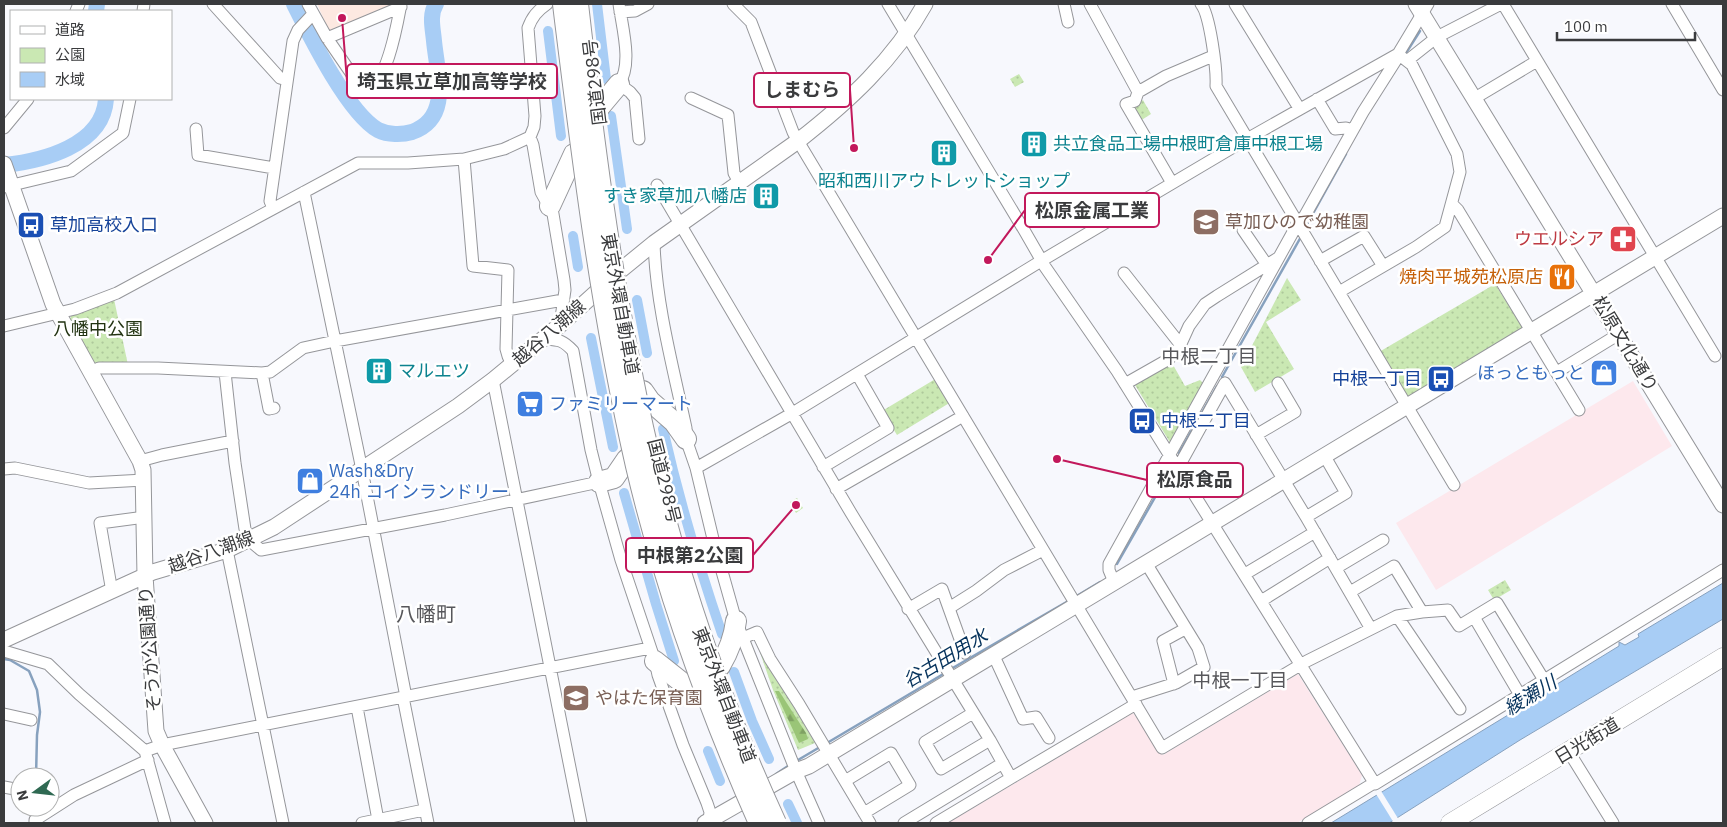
<svg xmlns="http://www.w3.org/2000/svg" width="1727" height="827" viewBox="0 0 1727 827" font-family="'IBM Plex Sans','Noto Sans JP',sans-serif">
  <style>
    .industrial { fill: #fde8ed }
    .education { fill: #fde9e1 }
    .green { fill: url(#green-dots) }
    .forest { fill: url(#forest-firs) }
    .water { fill: #a8cdf5; stroke: #87a1be }
    .pier { fill: #f7f8fd }
    .lines { fill: none; stroke-linecap: round; stroke-linejoin: round }
    .stream { stroke: #87a1be; stroke-width: 2.5 }
    .canal { stroke: #a8cdf5; stroke-width: 10 }
    .river { stroke: #a8cdf5; stroke-width: 16 }
    .street-casing { stroke: #95969a; stroke-width: 13 }
    .secondary-casing { stroke: #95969a; stroke-width: 17 }
    .primary-casing { stroke: #95969a; stroke-width: 19 }
    .highway-casing { stroke: #95969a; stroke-width: 22 }
    .street { stroke: #fff; stroke-width: 11 }
    .secondary { stroke: #fff; stroke-width: 15 }
    .primary { stroke: #fff; stroke-width: 18 }
    .highway { stroke: #fff; stroke-width: 20 }
    .highway-bridge-casing { stroke: #95969a; stroke-width: 22; stroke-linecap: butt }
    .highway-bridge { stroke: #fff; stroke-width: 20 }
    .labels { text-anchor: middle; stroke-width: 5; stroke-linejoin: round; paint-order: stroke }
    .street-label { font-size: 18px; fill: #3a3b3d; stroke: #fff }
    .culture-label { font-size: 18px; fill: #0d838f; stroke: #fff; text-anchor: start }
    .education-label { font-size: 18px; fill: #785e54; stroke: #fff; text-anchor: start }
    .transit-label { font-size: 18px; fill: #164399; stroke: #fff; text-anchor: start }
    .health-label { font-size: 18px; fill: #be3a42; stroke: #fff; text-anchor: end }
    .food-label { font-size: 18px; fill: #c56008; stroke: #fff; text-anchor: end }
    .park-label { font-size: 18px; fill: #223312; stroke: #fff }
    .shop-label { font-size: 18px; fill: #366cbe; stroke: #fff; text-anchor: start }
    .neighbourhood-label { font-size: 19px; fill: #57575b; stroke: #fff }
    .water-label { font-size: 19px; font-style: italic; fill: #04315b; stroke: #fff }
    .quarter-label { font-size: 20px; fill: #57575b; stroke: #fff }
    .leader { fill: none; stroke: #c2185b; stroke-width: 2 }
    .callout-dot { fill: #c2185b; stroke: #fff; stroke-width: 2 }
    .callout { fill: #fff; stroke: #c2185b; stroke-width: 2 }
    .callout-label { font-size: 19px; text-anchor: middle; font-weight: bold; fill: #3a3b3d }
  </style>
  <defs>
    <pattern id="green-dots" width="8" height="8" patternUnits="userSpaceOnUse" patternTransform="scale(1.25)"><rect width="8" height="8" fill="#cae8b3"/><path d="M2 2h.1M6 6h.1" fill="none" stroke="#aec89b" stroke-width="1.8" stroke-linecap="round"/></pattern>
    <pattern id="forest-firs" width="22" height="20" patternUnits="userSpaceOnUse" patternTransform="scale(1.25)"><rect width="22" height="20" fill="#9ac577"/><path d="M5 1l3.5 6h-7zM16 11l3.5 6h-7z" fill="#7fa163"/></pattern>
  </defs>
  <rect width="100%" height="100%" fill="#f7f8fd"/>
  <!-- industrial -->
  <path class="industrial" d="M1633 381 1672 446 1436 590 1396 523Z
    M1298 674 1362 775 1359 786 1297 823H948L1133 713 1163 755Z"/>
  <!-- education -->
  <path class="education" d="M317 4H392L330 33Z"/>
  <!-- green -->
  <path class="green" d="M1019 74 1024 82 1015 87 1010 79Z
    M1143 100 1151 114 1140 121 1132 107Z
    M1287 278 1301 300 1266 322 1294 369 1255 392 1241 367Z
    M1495 284 1523 328 1408 398 1379 352Z
    M114 299 128 365H92L69 322 71 316Z
    M1172 363 1185 386 1200 380 1204 384 1171 444 1135 385Z
    M937 378 951 402 897 435 882 411Z
    M797 498 803 508 796 513 790 502Z
    M1505 580 1511 590 1494 600 1488 590Z
    M756 641 815 743 798 750 773 690Z"/>
  <!-- forest -->
  <path class="forest" d="M775 691H779L806 733 808 739 799 743Z"/>
  <!-- water -->
  <path class="water" d="M1723 583V619L1520 740 1389 823H1331L1508 715V711L1510 713 1619 646V642L1625 645 1639 637 1638 634Z"/>
  <!-- pier -->
  <path class="pier" d="M1381 791 1399 820 1394 823 1376 794Z"/>
  <g class="lines">
    <!-- stream -->
    <path class="stream" d="M1406 53 1420 31
      M1305 228 1346 154
      M1222 377 1302 235
      M1179 453 1217 386
      M1117 564 1170 471
      M1075 597 1100 582
      M4 659 10 660 29 671 37 690 40 712 37 735 36 777
      M951 669 1070 600
      M827 743 945 673
      M798 760 820 747
      M776 774 788 766
      M32 813V807"/>
    <!-- canal -->
    <path class="canal" d="M597 4 606 79
      M548 31 561 136
      M611 116 627 229
      M573 236 578 267
      M637 300 647 353
      M591 338 613 447
      M663 429C679 499 699 567 722 634
      M624 493 656 604 674 661
      M734 672 752 721 769 759
      M708 751 720 781
      M788 804 797 823"/>
    <!-- river -->
    <path class="river" d="M294 4C310 36 348 113 378 130 388 135 402 135 412 132 452 118 437 73 434 41 433 29 429 15 436 4
      M96 11 97 4
      M4 165C42 161 103 146 106 99"/>
    <!-- street casing -->
    <g class="street-casing">
      <path id="street" d="M213 4 280 78 287 80
        M308 4 327 38 364 92C387 86 397 25 401 4
        M619 4C622 27 633 64 619 84L630 92 635 98 639 139
        M733 4 751 22 793 132 798 141 1162 748 1307 661 1397 616 1422 612 1448 610 1459 626 1497 603 1544 680
        M888 4 1024 230 1039 256 1041 261 1117 371 1375 784 1723 570
        M1064 4 1068 22
        M1090 4 1138 92 1166 76 1213 56
        M1201 4C1210 15 1217 70 1216 86L1454 485
        M1235 4 1299 108
        M1503 4 1715 356
        M1672 4 1723 90
        M76 11 79 4
        M143 11 144 4
        M620 12 635 11 648 4
        M327 38 401 7
        M1408 60 1437 37 1501 4
        M1138 92 1135 101 1126 104 1172 183
        M691 98 728 115 734 173 739 182
        M1475 98 1537 61
        M1317 99 1335 129 1346 128 1353 130
        M4 128 28 99
        M196 129 198 155 274 168
        M530 137 533 145 541 192 553 214 564 280 565 290 560 325
        M464 159 473 266 508 270 506 349 508 356 512 365
        M657 185 851 513 990 740 1011 778 1136 704
        M4 187 71 171 123 133 130 99
        M304 192 362 470 406 697
        M1452 204 1458 210 1579 410
        M273 208 270 201 293 41 298 30 313 14
        M1299 226 1363 112 1396 60 1398 54 1412 65 1457 154 1460 172 1445 227 1416 247 1339 292
        M1243 230 1267 265
        M654 243C656 305 673 367 686 428V439L696 468 714 543 736 621 796 771 819 823
        M1320 261 1364 236 1383 266
        M1124 273 1180 344
        M4 326 75 309 117 293 358 163H408L464 159 504 149 530 137 534 127 535 116 528 28C532 17 537 11 547 4
        M543 339C558 340 562 339 573 351L591 450 599 482 621 560 655 661 658 675 683 745 707 803 710 812 709 821 711 823
        M91 372 99 368H158L262 373 270 372 303 348 335 341 563 300
        M225 372 235 463 245 529 249 540 261 550 445 515 599 482
        M1557 372 1619 334
        M262 373 269 409 274 408
        M493 380 581 823
        M1225 383 1306 517 1371 629
        M1125 384 1169 359 1179 348 1189 326 1205 304 1217 296 1278 258
        M1256 435 1295 412 1278 383
        M140 461 162 455 233 441
        M823 467 888 428 857 374
        M696 468 791 414 1041 261 1247 139 1398 54 1428 4
        M1178 468 1225 383
        M4 469 15 468 89 483 144 480
        M836 489 963 416
        M1306 517 1346 493 1324 455
        M227 550 283 823
        M1336 568 1383 540
        M1245 574 1315 532
        M1114 582 1109 570V564L1298 223
        M112 592 100 523 145 517
        M1350 592 1394 566 1422 612
        M1261 601 1330 558
        M949 608 976 591 1004 570 1043 550
        M908 609 942 589 965 653
        M1397 616 1460 709
        M1474 617 1520 695
        M743 638 757 632 770 659 799 704 870 823
        M4 651 48 664 79 694 145 751 165 823
        M993 654 1023 719 1036 717 1049 738
        M1174 684 1163 641 1185 629
        M403 697 428 823
        M1132 697 1176 683 1204 667 1198 648 1146 563
        M357 707 378 820
        M973 713 925 742 941 769 990 740
        M4 714 31 720
        M145 751 162 745 650 648
        M1569 752 1613 823
        M845 781 891 753 910 785 864 813
        M4 787 20 790
        M35 823V820L74 795 148 760
        M362 823 424 810
        M904 823 1003 763
        M936 823 1011 778
        M1308 823 1374 783"/>
    </g>
    <!-- secondary casing -->
    <g class="secondary-casing">
      <path id="secondary" d="M1416 4 1723 505
        M4 164 53 304 140 461 143 470 145 576 156 731 162 745 205 823
        M4 640 153 572 227 550 274 527 458 406 493 380 560 325 621 270 654 243 798 141C848 102 894 60 925 4
        M705 823 796 771 809 766 1723 216"/>
    </g>
    <!-- primary casing -->
    <g class="primary-casing">
      <path id="primary" d="M1450 823 1723 657"/>
    </g>
    <!-- highway casing -->
    <g class="highway-casing">
      <path id="highway" d="M598 109 619 84
        M550 206 574 154
        M643 391 650 401 674 422 686 439
        M599 482 614 478 627 459
        M655 661 699 696
        M720 666C729 651 734 638 736 621"/>
    </g>
    <!-- street -->
    <use href="#street" class="street"/>
    <!-- secondary -->
    <use href="#secondary" class="secondary"/>
    <!-- primary -->
    <use href="#primary" class="primary"/>
    <!-- highway -->
    <use href="#highway" class="highway"/>
    <!-- highway-bridge casing -->
    <g class="highway-bridge-casing">
      <path id="highway-bridge" d="M563 4C582 159 601 313 636 466 665 589 708 708 759 823
        M578 4C593 136 610 269 637 399 667 545 714 688 776 823"/>
    </g>
    <!-- highway-bridge -->
    <use href="#highway-bridge" class="highway-bridge"/>
  </g>
  <!-- icons -->
  <defs>
    <g id="building-square" transform="scale(1.4375)"><rect x="-9" y="-9" width="18" height="18" rx="4" fill="#0f9aa8" stroke="#fff"/><path d="M-4-6H4V6H1V3H-1V6H-4ZM-2.5-4.3h1.7v1.8h-1.7ZM.8-4.3h1.7v1.8H.8ZM-2.5-1h1.7V.8h-1.7ZM.8-1h1.7V.8H.8Z" fill="#fff"/></g>
    <g id="school-square" transform="scale(1.4375)"><rect x="-9" y="-9" width="18" height="18" rx="4" fill="#8d6e63" stroke="#fff"/><path d="M0-5L7-2L0 1L-7-2ZM-4 1L0 2.5L4 1V4Q0 6-4 4Z" fill="#fff"/></g>
    <g id="bus-square" transform="scale(1.4375)"><rect x="-9" y="-9" width="18" height="18" rx="4" fill="#1a4fb4" stroke="#fff"/><path d="M-5-6H5V4H4V6H2V4H-2V6H-4V4H-5ZM-3.5-4V0h7V-4ZM-3.5 1.2v1.5H-2V1.2ZM2 1.2v1.5H3.5V1.2Z" fill="#fff"/></g>
    <g id="pharmacy-square" transform="scale(1.4375)"><rect x="-9" y="-9" width="18" height="18" rx="4" fill="#e0444e" stroke="#fff"/><path d="M-2-6h4v4h4v4h-4v4h-4v-4h-4v-4h4Z" fill="#fff"/></g>
    <g id="restaurant-square" transform="scale(1.4375)"><rect x="-9" y="-9" width="18" height="18" rx="4" fill="#e8710a" stroke="#fff"/><path d="M-5-6h1v4h1v-4h1v4h1v-4h1v5L-1.5 .5V6h-2V.5L-5-1ZM5-6V6H3V1.5H1.5Q1.5-4 5-6Z" fill="#fff"/></g>
    <g id="shop-square" transform="scale(1.4375)"><rect x="-9" y="-9" width="18" height="18" rx="4" fill="#3f7fe0" stroke="#fff"/><path d="M-5-2.5h2.3a2.7 3.5 0 0 1 5.4 0H5L5.5 6h-11ZM-1.5-2.5h3a1.5 2.3 0 0 0-3 0Z" fill="#fff"/></g>
    <g id="supermarket-square" transform="scale(1.4375)"><rect x="-9" y="-9" width="18" height="18" rx="4" fill="#3f7fe0" stroke="#fff"/><path d="M-6-5.5h2.5l.6 2H6L4.5 2H-2.5L-4.4-4H-6ZM-1.5 3.2a1.3 1.3 0 1 0 .1 0ZM3 3.2a1.3 1.3 0 1 0 .1 0Z" fill="#fff"/></g>
  </defs>
  <g fill-rule="evenodd">
    <use href="#building-square" x="1034" y="144"/>
    <use href="#building-square" x="944" y="153"/>
    <use href="#building-square" x="766" y="196"/>
    <use href="#school-square" x="1206" y="222"/>
    <use href="#bus-square" x="31" y="225"/>
    <use href="#pharmacy-square" x="1623" y="239"/>
    <use href="#restaurant-square" x="1562" y="277"/>
    <use href="#building-square" x="379" y="371"/>
    <use href="#shop-square" x="1604" y="373"/>
    <use href="#bus-square" x="1441" y="379"/>
    <use href="#supermarket-square" x="530" y="404"/>
    <use href="#bus-square" x="1142" y="421"/>
    <use href="#shop-square" x="310" y="481"/>
    <use href="#school-square" x="576" y="698"/>
  </g>
  <g class="labels">
    <!-- street labels -->
    <g class="street-label">
      <text transform="translate(595 82) rotate(-97)" y="6">国道298号</text>
      <text transform="translate(620 304) rotate(80)" y="6">東京外環自動車道</text>
      <text transform="translate(549 333) rotate(-41)" y="6">越谷八潮線</text>
      <text transform="translate(1625 344) rotate(59)" y="6">松原文化通り</text>
      <text transform="translate(664 481) rotate(76)" y="6">国道298号</text>
      <text transform="translate(211 552) rotate(-20)" y="6">越谷八潮線</text>
      <text transform="translate(150 649) rotate(-94)" y="6">そうか公園通り</text>
      <text transform="translate(724 695) rotate(69)" y="6">東京外環自動車道</text>
      <text transform="translate(1587 741) rotate(-31)" y="6">日光街道</text>
    </g>
    <!-- culture labels -->
    <g class="culture-label">
      <text x="1053" y="150">共立食品工場中根町倉庫中根工場</text>
      <text x="944" y="187" text-anchor="middle">昭和西川アウトレットショップ</text>
      <text x="747" y="202" text-anchor="end">すき家草加八幡店</text>
      <text x="398" y="377">マルエツ</text>
    </g>
    <!-- education labels -->
    <g class="education-label">
      <text x="1225" y="228">草加ひので幼稚園</text>
      <text x="595" y="704">やはた保育園</text>
    </g>
    <!-- transit labels -->
    <g class="transit-label">
      <text x="50" y="231">草加高校入口</text>
      <text x="1422" y="385" text-anchor="end">中根一丁目</text>
      <text x="1161" y="427">中根二丁目</text>
    </g>
    <!-- health labels -->
    <g class="health-label">
      <text x="1604" y="245">ウエルシア</text>
    </g>
    <!-- food labels -->
    <g class="food-label">
      <text x="1543" y="283">焼肉平城苑松原店</text>
    </g>
    <!-- park labels -->
    <g class="park-label">
      <text x="98" y="335">八幡中公園</text>
    </g>
    <!-- shop labels -->
    <g class="shop-label">
      <text x="1585" y="379" text-anchor="end">ほっともっと</text>
      <text x="549" y="410">ファミリーマート</text>
      <text x="329" y="477">Wash&amp;Dry<tspan x="329" dy="21">24h コインランドリー</tspan></text>
    </g>
    <!-- neighbourhood labels -->
    <g class="neighbourhood-label">
      <text x="1209" y="363">中根二丁目</text>
      <text x="1240" y="687">中根一丁目</text>
    </g>
    <!-- water labels -->
    <g class="water-label">
      <text transform="translate(945 658) rotate(-31)" y="7">谷古田用水</text>
      <text transform="translate(1530 695) rotate(-31)" y="7">綾瀬川</text>
    </g>
    <!-- quarter labels -->
    <g class="quarter-label">
      <text x="426" y="621">八幡町</text>
    </g>
  </g>
  <!-- callouts -->
  <path class="leader" d="M342 18L347 81M854 148L850 90M988 260L1025 210M1057 459L1147 480M796 505L753 555"/>
  <g class="callout-dot">
    <circle cx="342" cy="18" r="5"/>
    <circle cx="854" cy="148" r="5"/>
    <circle cx="988" cy="260" r="5"/>
    <circle cx="1057" cy="459" r="5"/>
    <circle cx="796" cy="505" r="5"/>
  </g>
  <g class="callout">
    <rect x="347" y="64" width="210" height="34" rx="5"/>
    <rect x="754" y="73" width="96" height="34" rx="5"/>
    <rect x="1025" y="193" width="134" height="34" rx="5"/>
    <rect x="1147" y="463" width="96" height="34" rx="5"/>
    <rect x="626" y="538" width="127" height="34" rx="5"/>
  </g>
  <g class="callout-label">
    <text x="452" y="88">埼玉県立草加高等学校</text>
    <text x="802" y="96">しまむら</text>
    <text x="1092" y="217">松原金属工業</text>
    <text x="1195" y="486">松原食品</text>
    <text x="690" y="562">中根第2公園</text>
  </g>
  <!-- border -->
  <rect width="1727" height="827" fill="none" stroke="#3a3b3d" stroke-width="10"/>
  <!-- legend -->
  <rect x="10" y="10" width="162" height="90" fill="#ffffff" stroke="#b0b1b1"/>
  <rect x="20" y="26" width="25" height="8" fill="#ffffff" stroke="#b0b1b1"/>
  <text x="55" y="35" font-size="15" fill="#3a3b3d">道路</text>
  <rect x="20" y="48" width="25" height="15" fill="#cae8b3" stroke="#b0b1b1"/>
  <text x="55" y="60" font-size="15" fill="#3a3b3d">公園</text>
  <rect x="20" y="72" width="25" height="15" fill="#a8cdf5" stroke="#b0b1b1"/>
  <text x="55" y="85" font-size="15" fill="#3a3b3d">水域</text>
  <!-- north arrow -->
  <g transform="translate(35 792) rotate(255)"><circle r="24" fill="#ffffff" stroke="#b0b1b1"/>
  <path d="M0-4L9 19L0 12L-9 19Z" fill="#2f6952"/>
  <text y="-8" font-size="14" font-weight="bold" text-anchor="middle" fill="#3a3b3d">N</text>
  </g>
  <!-- scale -->
  <path d="M1557 32v8h138v-8" fill="none" stroke="#3a3b3d" stroke-width="2.5"/>
  <text x="1564" y="32" font-size="15" fill="#3a3b3d" stroke="#ffffff" stroke-width="4" paint-order="stroke">100 m</text>
</svg>
